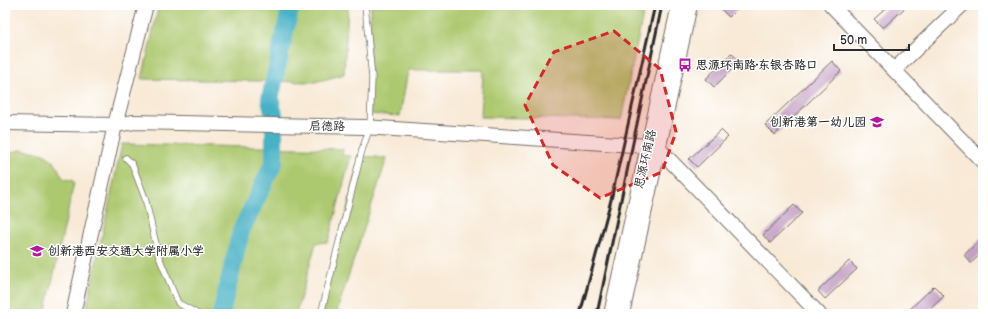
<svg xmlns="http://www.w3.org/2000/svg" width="988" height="319" viewBox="0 0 988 319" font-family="'Balsamiq Sans','LXGW WenKai TC',sans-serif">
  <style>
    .green { fill: #adc970; stroke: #6c7a4e }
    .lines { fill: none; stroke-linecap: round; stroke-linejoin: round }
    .river { stroke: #47b1c5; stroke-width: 18 }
    .building { fill: #c5a0c5 }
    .service-casing { stroke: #736e67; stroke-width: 7 }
    .tertiary-casing { stroke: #736e67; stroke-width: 16 }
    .service { stroke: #fff; stroke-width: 5.5 }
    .tertiary { stroke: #fff; stroke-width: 14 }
    .rail { stroke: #2b2b2b; stroke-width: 3 }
    .marked { fill: #d62828; fill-opacity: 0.2; stroke: #d62828; stroke-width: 3; stroke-dasharray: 8 5; stroke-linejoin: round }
    .labels { text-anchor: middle; stroke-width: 3; stroke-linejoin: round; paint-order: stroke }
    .poi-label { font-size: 12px; font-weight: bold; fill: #2b2b2b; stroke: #fff; text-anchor: start }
    .street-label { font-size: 12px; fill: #2b2b2b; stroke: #fff }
  </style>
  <rect width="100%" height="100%" fill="#fff"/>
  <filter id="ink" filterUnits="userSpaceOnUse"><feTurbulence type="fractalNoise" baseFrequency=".025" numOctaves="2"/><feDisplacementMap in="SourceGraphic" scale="8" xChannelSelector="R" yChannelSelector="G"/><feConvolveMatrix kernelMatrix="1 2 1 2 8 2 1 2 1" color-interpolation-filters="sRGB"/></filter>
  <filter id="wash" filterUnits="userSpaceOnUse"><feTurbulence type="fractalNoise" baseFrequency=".012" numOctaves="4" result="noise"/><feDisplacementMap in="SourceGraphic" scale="16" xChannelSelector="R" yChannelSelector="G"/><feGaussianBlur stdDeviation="0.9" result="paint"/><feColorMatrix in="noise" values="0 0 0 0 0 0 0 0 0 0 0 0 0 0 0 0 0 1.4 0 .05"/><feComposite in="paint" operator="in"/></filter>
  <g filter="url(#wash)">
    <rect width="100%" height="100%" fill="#f8ead7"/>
    <!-- green -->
    <path class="green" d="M159 5H348L344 74 315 82 142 79Z
      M371 5H645L621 120 481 117 483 70H408L400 116 368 114Z
      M122 144 343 149 342 155 351 156 328 242 316 243 296 314H85Z
      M21 150C34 151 48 152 56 165 59 169 60 175 64 179L72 180 74 183 45 314H5V154Z
      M361 156 387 158 336 314H320Z"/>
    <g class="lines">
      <!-- river -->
      <path class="river" d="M221 314 241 231 274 162V115L270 99 291 5"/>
    </g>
    <g id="blocks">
      <!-- building -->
      <path class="building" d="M726 5H741L729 17 721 9Z
        M890 5H908L883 28 874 19Z
        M731 53 740 61 714 87 706 79Z
        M832 61 841 71 775 135 765 125Z
        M721 130 728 137 697 167 689 159Z
        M794 205 802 213 770 243 763 235Z
        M983 237V252L971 263 964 255Z
        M849 261 857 269 825 299 818 291Z
        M934 286 944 296 925 314H905Z"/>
    </g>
  </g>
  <g filter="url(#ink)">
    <use href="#blocks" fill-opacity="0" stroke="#736e67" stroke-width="1"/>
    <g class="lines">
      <!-- service casing -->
      <g class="service-casing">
        <path id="service" d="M126 158 132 164 145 198 159 257 178 303 198 314
          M321 314 362 150 370 127 372 78 365 5"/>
      </g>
      <!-- tertiary casing -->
      <g class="tertiary-casing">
        <path id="tertiary" d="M831 5 983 162
          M894 70 962 5
          M5 123 115 125 134 122 364 127 648 146 658 148 819 314
          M73 314 115 125 146 5
          M611 314 679 5
          M622 314 690 5"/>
      </g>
      <!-- service -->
      <use href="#service" class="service"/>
      <!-- tertiary -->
      <use href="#tertiary" class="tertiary"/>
      <!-- rail -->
      <path class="rail" d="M580 314 611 200 655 5
        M597 314 662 5"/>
    </g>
  </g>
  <!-- marked area -->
  <path class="marked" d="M614 31 660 69 676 132 662 172 600 198 553 165 525 105 554 52Z"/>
  <!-- icons -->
  <defs>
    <g id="bus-bare" transform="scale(1.08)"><path d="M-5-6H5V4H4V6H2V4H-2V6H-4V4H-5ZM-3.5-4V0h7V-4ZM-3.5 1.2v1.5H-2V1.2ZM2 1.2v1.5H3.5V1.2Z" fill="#b5179e" stroke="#fff" stroke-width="2.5" paint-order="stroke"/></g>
    <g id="school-bare" transform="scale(1.08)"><path d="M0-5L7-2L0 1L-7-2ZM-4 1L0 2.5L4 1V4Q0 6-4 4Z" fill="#b5179e" stroke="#fff" stroke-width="2.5" paint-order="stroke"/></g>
  </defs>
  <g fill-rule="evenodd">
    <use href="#bus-bare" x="685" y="65"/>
    <use href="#school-bare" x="877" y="122"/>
    <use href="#school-bare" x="37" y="251"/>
  </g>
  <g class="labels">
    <!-- poi labels -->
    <g class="poi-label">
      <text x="696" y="69">思源环南路·东银杏路口</text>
      <text x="866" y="126" text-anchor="end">创新港第一幼儿园</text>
      <text x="48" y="255">创新港西安交通大学附属小学</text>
    </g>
    <!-- street labels -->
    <g class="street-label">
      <text transform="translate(327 126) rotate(1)" y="4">启德路</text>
      <text transform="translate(645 159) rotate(-77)" y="4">思源环南路</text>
    </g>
  </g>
  <!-- margin -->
  <rect width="988" height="319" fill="none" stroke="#fff" stroke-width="20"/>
  <!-- scale -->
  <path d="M834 44v6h75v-6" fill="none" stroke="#2b2b2b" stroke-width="2"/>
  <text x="840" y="44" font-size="12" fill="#2b2b2b" stroke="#ffffff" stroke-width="3" paint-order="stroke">50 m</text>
</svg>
